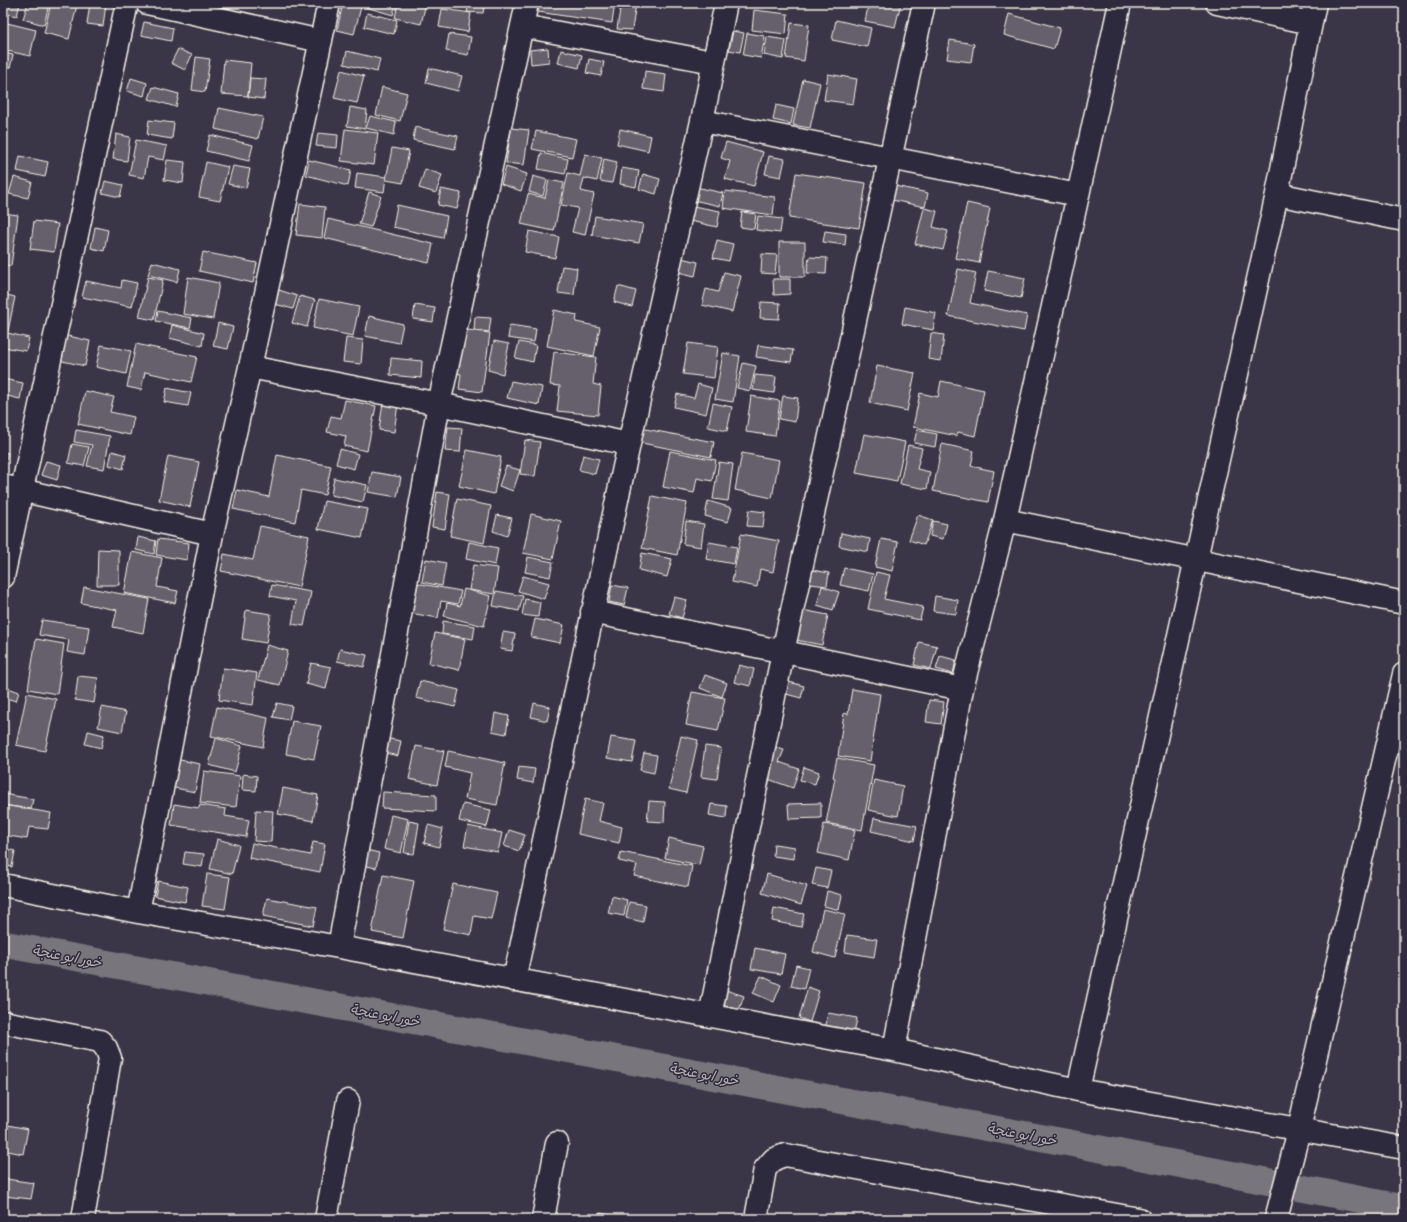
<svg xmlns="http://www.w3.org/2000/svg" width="1407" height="1222" viewBox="0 0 1407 1222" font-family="Delius,'Playpen Sans Arabic',sans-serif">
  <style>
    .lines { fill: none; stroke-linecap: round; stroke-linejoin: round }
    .canal { stroke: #78747b; stroke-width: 27 }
    .building { fill: #65616c; stroke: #f4f1e8 }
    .street-casing { stroke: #f4f1e8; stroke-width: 25 }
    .secondary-casing { stroke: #f4f1e8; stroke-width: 25 }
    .street { stroke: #2f2a3d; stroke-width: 22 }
    .secondary { stroke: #2f2a3d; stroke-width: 22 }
    .labels { text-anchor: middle; stroke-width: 3; stroke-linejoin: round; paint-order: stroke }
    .water-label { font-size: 14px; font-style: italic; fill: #b6b2b2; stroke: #2f2a3d }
  </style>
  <rect width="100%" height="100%" fill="#3b3647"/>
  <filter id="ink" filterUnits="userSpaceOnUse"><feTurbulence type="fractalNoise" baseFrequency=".025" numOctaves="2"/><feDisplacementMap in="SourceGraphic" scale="8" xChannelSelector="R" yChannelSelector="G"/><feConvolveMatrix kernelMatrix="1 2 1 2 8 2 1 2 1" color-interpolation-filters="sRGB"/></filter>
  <g filter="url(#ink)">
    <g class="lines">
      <!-- canal -->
      <path class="canal" d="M3 944 1075 1144 1404 1208"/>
    </g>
    <!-- building -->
    <path class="building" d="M3 3H20L17 16 3 13Z
      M28 3 49 4 44 25 23 19Z
      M51 3H70L77 5 69 39 44 33Z
      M90 3 106 4 103 26 87 24Z
      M343 3 361 7 354 34 337 30Z
      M363 3H396L393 15 362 6Z
      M398 3H426L421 24 395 18Z
      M469 3H485L483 13 467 12Z
      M539 3H615L612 23 538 12Z
      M621 3H636L632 30 617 29Z
      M650 3H666L665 9 650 5Z
      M780 3H795L794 6Z
      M869 3H901L895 27 865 21Z
      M442 9 471 13 468 32 439 27Z
      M754 10 788 14 786 34 752 30Z
      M367 13 397 20 394 34 364 27Z
      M1009 14 1060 28 1054 49 1004 35Z
      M836 20 871 28 867 47 832 40Z
      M3 22 36 30 30 56 3 50Z
      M144 22 173 28 171 41 141 35Z
      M791 23 809 25 804 61 786 58Z
      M733 31 744 33 740 52 729 50Z
      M747 33 765 36 761 58 743 55Z
      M449 34 471 37 468 55 446 51Z
      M767 37 786 40 783 59 764 55Z
      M950 40 974 44 971 62 947 59Z
      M548 48 549 62 531 64 530 50Z
      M178 49 192 55 185 70 171 63Z
      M561 50 582 55 579 68 558 63Z
      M347 51 380 59 377 72 344 64Z
      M3 53 13 55 10 68 3 67Z
      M196 57 210 59 205 92 192 90Z
      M589 59 604 62 601 76 586 73Z
      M224 60 251 63 248 96 221 94Z
      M429 68 462 76 458 91 426 83Z
      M341 70 364 76 357 103 334 98Z
      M645 71 666 74 664 92 643 89Z
      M828 74 857 79 853 104 824 100Z
      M131 78 147 83 144 96 127 91Z
      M250 78 266 79 264 99 248 97Z
      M803 79 820 83 810 128 793 125Z
      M153 87 179 94 176 107 149 99Z
      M382 87 407 93 400 121 376 115Z
      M776 105 794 109 791 124 773 120Z
      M350 107 367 110 365 129 347 126Z
      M219 108 263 117 258 139 215 129Z
      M370 116 396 122 394 135 366 128Z
      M149 120 174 123 172 139 147 135Z
      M415 127 458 136 455 149 413 140Z
      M511 128 529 130 524 165 506 163Z
      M345 129 378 133 374 165 341 161Z
      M620 129 651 136 648 151 617 144Z
      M536 131 576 139 572 157 532 149Z
      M318 133 338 135 337 148 316 146Z
      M116 134 130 137 127 161 113 159Z
      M210 135 253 145 249 161 206 151Z
      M136 140 167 146 164 160 148 157 144 178 129 175Z
      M726 142 763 152 754 186 725 179 730 161 721 158Z
      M392 148 409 151 403 183 386 180Z
      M541 153 568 159 565 174 538 169Z
      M585 154 602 158 597 181 584 178 581 191 594 194 585 235 572 232 578 208 561 205 568 173 580 176Z
      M20 156 48 162 45 177 17 171Z
      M769 156 785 159 781 177 765 174Z
      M604 159 617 162 612 183 600 181Z
      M167 160 185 162 183 183 164 180Z
      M309 160 351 170 348 186 306 175Z
      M206 162 228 167 220 201 199 197Z
      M233 166 250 169 246 188 228 184Z
      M506 167 527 174 521 191 501 184Z
      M622 168 639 171 636 187 620 184Z
      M425 169 442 175 436 193 419 188Z
      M357 173 386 177 384 192 355 188Z
      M796 173 866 183 859 228 789 218Z
      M643 174 660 179 656 194 639 189Z
      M533 176 547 180 543 196 529 192Z
      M14 177 32 182 28 198 9 194Z
      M549 180 564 183 554 231 521 224 528 194 545 198Z
      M105 181 123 185 120 197 102 193Z
      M895 186 928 193 925 207 892 200Z
      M696 187 723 193 720 206 693 200Z
      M441 189 461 193 457 209 438 205Z
      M725 191 775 197 773 215 723 208Z
      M369 192 381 196 371 227 359 224Z
      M967 203 990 208 979 263 955 258Z
      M300 204 325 207 322 238 296 235Z
      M397 205 447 216 443 238 393 227Z
      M693 206 720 211 717 227 690 221Z
      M924 208 937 211 933 227 948 231 943 250 915 244Z
      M742 212 756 214 754 229 740 227Z
      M3 213 18 215 11 266 3 265Z
      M595 216 643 224 639 243 592 235Z
      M758 216 782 219 780 233 756 230Z
      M328 219 433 244 429 263 324 238Z
      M34 221 58 224 54 252 30 249Z
      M95 227 108 230 104 251 91 248Z
      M529 231 559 237 555 258 525 252Z
      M825 231 846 234 845 245 823 242Z
      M717 240 733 244 729 261 713 258Z
      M779 242H805V277H779Z
      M203 252 257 263 253 283 199 271Z
      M762 254 777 255 775 274 761 273Z
      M809 257 827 258 826 274 807 273Z
      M681 258 698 262 695 276 678 272Z
      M152 262 180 269 177 282 148 275Z
      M562 266 577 268 574 295 558 293Z
      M958 269 976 273 970 303 1027 315 1024 331 948 316Z
      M988 271 1025 278 1021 298 984 291Z
      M3 272H6L3 288Z
      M724 272 741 276 732 312 702 305 706 289 718 292Z
      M148 277 163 280 154 320 139 317Z
      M188 277 219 283 213 319 183 314Z
      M773 279H790V294L774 295Z
      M122 280 137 283 132 307 82 297 86 281 121 288Z
      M618 286 636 291 632 307 614 302Z
      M279 290 297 296 293 309 275 304Z
      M3 294 15 297 8 331 3 330Z
      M300 296 315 300 307 327 292 323Z
      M319 299 359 307 353 336 313 328Z
      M761 302 780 303 779 319 760 318Z
      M415 305 435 308 433 322 413 319Z
      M905 307 936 313 933 330 902 324Z
      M554 310 577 315 576 322 600 327 594 356 547 346Z
      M158 311 192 318 190 328 156 321Z
      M369 316 403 324 399 343 365 336Z
      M475 317 491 318 489 332 474 330Z
      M218 323 233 327 228 349 213 346Z
      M172 325 204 333 202 346 169 338Z
      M510 325 536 329 534 342 508 338Z
      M453 328 490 333 482 392 459 389 461 374 446 372Z
      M3 332 29 338 26 351 3 347Z
      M931 333 944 335 941 361 928 359Z
      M64 335 90 341 85 366 58 360Z
      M346 338 363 340 361 364 343 362Z
      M494 341 509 344 503 374 488 370Z
      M519 342 536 345 533 362 515 358Z
      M688 343 718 347 714 378 683 374Z
      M136 344 197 357 191 382 145 372 141 390 127 387Z
      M101 345 131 351 126 374 96 367Z
      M758 345 793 350 791 362 756 357Z
      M554 352 596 357 593 384 601 386 598 415 557 411 560 386 550 385Z
      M723 353 740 356 733 402 715 399Z
      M391 358 422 361 421 378 390 375Z
      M743 363 756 366 750 391 737 388Z
      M877 366 915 373 907 411 870 403Z
      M755 375 776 377 774 393 753 390Z
      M3 379 23 383 20 399 3 395Z
      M511 381 542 387 539 405 507 398Z
      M941 381 984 390 975 436 958 432 957 436 913 427 920 393 938 397Z
      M698 384 712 388 706 414 674 407 677 394 694 398Z
      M167 388 191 393 188 406 164 402Z
      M85 391 114 397 110 412 134 417 130 435 78 424Z
      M751 396 780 401 775 436 746 432Z
      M783 396 798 398 795 422 779 419Z
      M345 400 376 406 367 451 344 446 346 436 327 432 331 416 341 418Z
      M383 402 398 404 394 432 379 430Z
      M713 403 732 407 727 431 708 427Z
      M448 427 462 428 460 452 445 451Z
      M635 427 714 442 711 457 632 441Z
      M76 430 110 436 104 469 87 466 92 445 74 442Z
      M917 430 937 434 935 447 914 443Z
      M864 434 905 442 897 481 856 473Z
      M525 440 540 442 535 476 520 474Z
      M72 444 89 447 84 466 68 463Z
      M942 444 974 451 971 466 994 471 988 502 933 491Z
      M908 445 922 448 917 469 930 472 927 489 900 484Z
      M340 449 358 454 354 469 336 464Z
      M467 450 501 457 494 494 459 486Z
      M112 451 126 455 123 469 109 465Z
      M670 451 716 460 712 481 697 478 694 493 663 487Z
      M3 452 8 453 4 467H3Z
      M742 453 779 460 772 498 735 490Z
      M277 455 331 466 325 495 301 490 295 522 233 509 237 490 269 497Z
      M583 455 599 459 595 474 579 470Z
      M168 456 199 462 190 507 159 500Z
      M46 461 61 465 57 480 41 475Z
      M719 462 733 464 728 501 713 499Z
      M506 466 520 470 513 491 499 486Z
      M372 472 401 477 397 497 368 492Z
      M334 478 367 485 363 502 331 495Z
      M437 492 450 494 445 529 432 527Z
      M652 496 687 503 677 555 642 548Z
      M457 499 491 506 484 543 450 536Z
      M324 501 368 509 362 538 318 529Z
      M708 501 732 508 728 522 705 516Z
      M749 510 765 512 763 527 747 526Z
      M531 514 561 521 553 559 523 553Z
      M497 515 512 518 507 536 493 531Z
      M918 515 933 520 924 545 909 540Z
      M686 521 704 524 701 547 683 544Z
      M933 521 947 524 943 539 930 536Z
      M260 526 309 536 299 587 221 571 224 554 253 560Z
      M841 533 870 539 868 552 839 546Z
      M741 534 779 541 773 572 760 569 757 587 732 582Z
      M138 537 156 541 154 554 136 550Z
      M158 539 189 543 187 560 156 555Z
      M881 539 898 542 892 571 875 567Z
      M469 542 498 548 495 565 466 559Z
      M709 542 737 547 734 564 706 559Z
      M98 549 119 550V585H97Z
      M132 552 162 558 157 587 178 591 175 603 124 593Z
      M642 553 672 559 667 577 639 570Z
      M528 557 553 562 550 577 525 572Z
      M426 559 446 563 442 586 422 582Z
      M473 565 498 568 494 594 469 590Z
      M844 568 873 574 869 591 840 585Z
      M812 570 829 573 827 586 810 584Z
      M876 572 890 575 884 599 923 607 920 620 868 609Z
      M523 576 549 583 544 599 518 591Z
      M415 583 461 591 458 604 441 601 438 618 410 613Z
      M272 585 311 592 304 626 292 624 296 601 270 596Z
      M612 585 628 588 624 605 609 602Z
      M822 586 839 592 833 610 817 605Z
      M84 587 149 599 143 633 113 627 117 610 81 603Z
      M464 589 491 596 484 626 444 616 447 603 460 606Z
      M496 591 523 596 519 611 493 606Z
      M935 596 958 600 956 614 933 611Z
      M674 597 687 600 682 618 669 614Z
      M525 599 540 602 538 617 522 615Z
      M246 610 271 614 266 643 242 639Z
      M802 610 828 615 822 645 796 640Z
      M535 619 564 625 560 643 531 637Z
      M42 620 89 627 85 655 67 652 69 640 39 635Z
      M443 621 475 626 473 639 442 634Z
      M503 632 515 634 512 651 500 649Z
      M435 633 465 639 459 670 429 663Z
      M36 639 64 644 57 694 28 689Z
      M919 642 937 646 931 669 914 665Z
      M267 645 288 651 280 685 258 680Z
      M340 649 367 655 364 667 337 661Z
      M940 656 956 660 953 674 936 669Z
      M311 663 331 667 326 689 306 684Z
      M739 665 754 669 750 686 734 682Z
      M223 668 257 673 253 705 219 700Z
      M705 675 727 683 722 697 700 688Z
      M78 676 98 678 94 703 75 700Z
      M420 681 459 690 455 707 416 698Z
      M789 682 804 686 801 698 786 694Z
      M3 686 19 692 16 701 3 697Z
      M852 689 880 694 870 761 838 756 844 713 848 714Z
      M692 692 725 698 718 731 686 725Z
      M27 693 56 699 45 751 16 745Z
      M929 700 944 702 941 724 926 722Z
      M277 703 292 706 289 720 273 717Z
      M534 703 550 707 547 721 531 717Z
      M102 707 126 712 122 732 98 727Z
      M217 707 268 718 263 747 211 736Z
      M495 713 509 716 506 734 492 731Z
      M292 721 321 726 314 759 286 754Z
      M88 731 104 735 101 748 85 744Z
      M681 736 698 740 686 793 669 789Z
      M379 737 401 741 398 756 377 751Z
      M611 737 636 741 632 762 607 758Z
      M216 738 242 746 235 772 209 765Z
      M768 745 784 750 779 762 799 769 793 788 757 775Z
      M416 746 444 751 437 785 409 779Z
      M705 746 721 748 717 779 701 777Z
      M448 751 505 763 497 805 465 799 470 773 445 767Z
      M644 753 657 755 654 773 640 770Z
      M170 758 200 764 195 792 165 786Z
      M837 758 874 765 862 830 826 823 835 778 833 777Z
      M519 767 535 769 533 783 517 780Z
      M804 767 819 772 815 784 800 780Z
      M204 771 240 776 236 807 200 803Z
      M243 774 257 776 256 791 242 790Z
      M874 780 903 786 898 816 868 810Z
      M283 788 318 795 313 821 278 814Z
      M383 792 436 795V811L382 808Z
      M3 794 33 799 31 809 3 805Z
      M585 799 603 803 599 821 622 827 619 843 578 834Z
      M649 801 665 802 664 822 647 821Z
      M821 803V818L789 819 788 804Z
      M174 804 199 808 200 805 226 809 225 816 249 820 246 837 171 825Z
      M463 804 491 810 487 827 459 821Z
      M711 804 727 806 726 818 709 815Z
      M3 805 51 813 48 829 29 827 27 839 3 835Z
      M256 810 273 811 271 842 254 841Z
      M391 815 408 819 401 853 384 849Z
      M874 818 917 826 914 841 871 831Z
      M409 821 419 823 414 854 404 853Z
      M824 824 855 830 849 860 818 853Z
      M428 825 443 829 439 847 424 843Z
      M468 826 502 833 498 852 464 846Z
      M509 830 525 835 519 851 504 846Z
      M669 838 703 846 699 865 665 858Z
      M217 839 239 845 232 874 210 869Z
      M313 842 325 844 320 872 249 858 252 843 310 855Z
      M774 844 795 847 794 859 773 856Z
      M3 848 15 851 12 867 3 865Z
      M362 849 379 853 376 868 358 864Z
      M185 852 204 854 202 867 183 864Z
      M621 852 692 866 688 887 634 876 637 865 619 861Z
      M816 868 831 871 827 888 812 885Z
      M207 874 230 877 225 909 202 906Z
      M767 874 807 886 801 905 762 893Z
      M383 875 414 881 403 938 372 932Z
      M158 881 188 887 185 902 155 896Z
      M453 884 497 893 491 919 474 916 471 935 443 929Z
      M827 891 842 895 839 910 824 906Z
      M612 896 627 900 624 916 608 913Z
      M267 898 317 907 313 926 263 916Z
      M629 902 646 905 643 922 626 918Z
      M774 908 804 914 801 927 772 921Z
      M823 909 845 914 835 958 813 952Z
      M847 935 877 939 874 957 845 952Z
      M755 948 785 954 781 974 751 969Z
      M796 965 809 968 804 989 791 986Z
      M761 976 781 985 774 1002 753 993Z
      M808 987 819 991 810 1022 799 1018Z
      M726 990 744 996 739 1010 722 1005Z
      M828 1013 857 1018 854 1034 825 1030Z
      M3 1124 28 1129 23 1154 3 1150Z
      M6 1179 34 1183 31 1199 4 1196Z
      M600 1213 626 1218V1219H599Z"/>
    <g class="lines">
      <!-- street casing -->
      <g class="street-casing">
        <path id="street" d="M147 3 321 41
          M1217 3 1311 23
          M522 26 713 62
          M702 121 1078 195
          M1277 194 1404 220
          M250 367 439 404 629 444
          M3 486 212 534
          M1005 520 1404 603
          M3 577 127 3
          M592 612 962 689
          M3 885 138 912 339 947 894 1050 1078 1090 1404 1148
          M138 912 212 534 250 367 329 3
          M339 947 439 404 527 3
          M514 980 629 444 702 121 726 3
          M710 1016 783 652 924 3
          M3 1022 100 1041 106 1048 110 1058 83 1219
          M894 1050 962 689 1005 520 1078 195 1120 3
          M1078 1090 1277 194 1315 3
          M326 1219 348 1101
          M543 1219 557 1143
          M756 1219 765 1169 774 1159 785 1155 1139 1219"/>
      </g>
      <!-- secondary casing -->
      <g class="secondary-casing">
        <path id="secondary" d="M1276 1219 1295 1146 1404 674"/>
      </g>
      <!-- street -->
      <use href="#street" class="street"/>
      <!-- secondary -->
      <use href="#secondary" class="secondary"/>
    </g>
  </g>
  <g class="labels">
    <!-- water labels -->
    <g class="water-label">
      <text transform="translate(67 956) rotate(11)" y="5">خور ابو عنجة</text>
      <text transform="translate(385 1015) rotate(11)" y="5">خور ابو عنجة</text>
      <text transform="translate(704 1074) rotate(11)" y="5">خور ابو عنجة</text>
      <text transform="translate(1022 1134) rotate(11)" y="5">خور ابو عنجة</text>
    </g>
  </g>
  <!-- margin -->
  <rect width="1407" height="1222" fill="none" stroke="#2f2a3d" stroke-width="16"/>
  <rect x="8" y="8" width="1391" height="1206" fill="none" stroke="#f4f1e8" stroke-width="1.5" filter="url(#ink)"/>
</svg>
